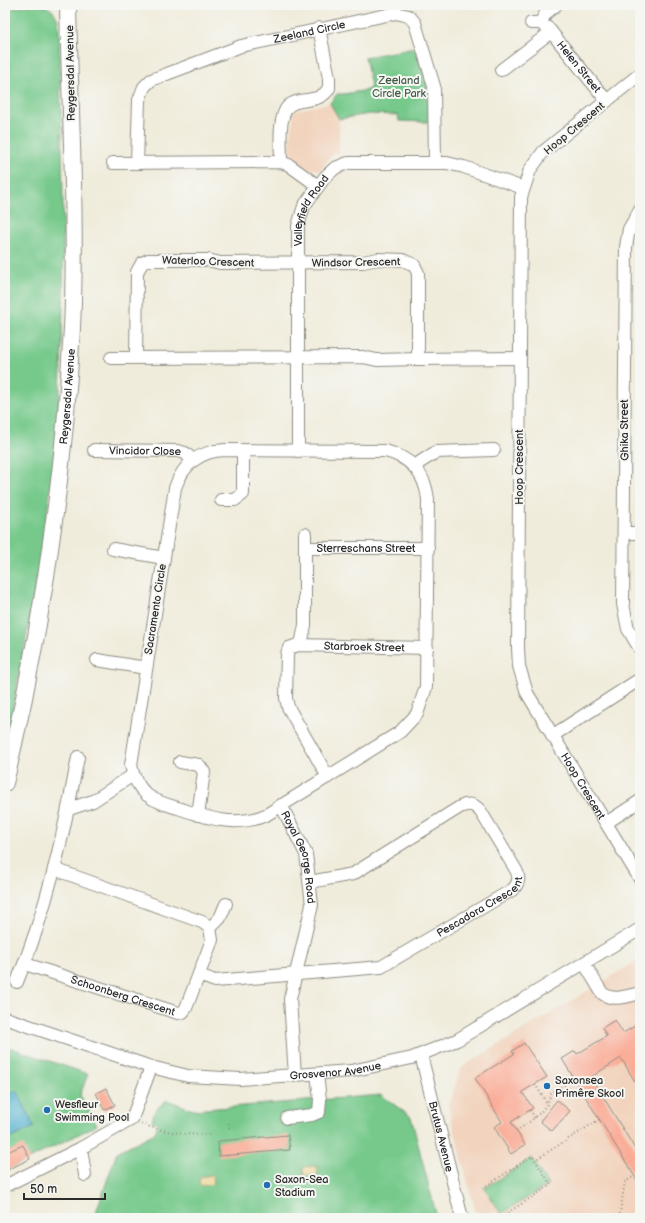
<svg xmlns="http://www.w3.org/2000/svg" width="645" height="1223" viewBox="0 0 645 1223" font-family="'Balsamiq Sans',sans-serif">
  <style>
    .built { fill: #f2d4be }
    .green { fill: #76c98b; stroke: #507a5b }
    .sand { fill: #eeda9e; stroke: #8c8264 }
    .water { fill: #4fb0ce; stroke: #3d6e7c }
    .building { fill: #faac96 }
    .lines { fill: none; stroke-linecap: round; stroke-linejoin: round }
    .minor-casing { stroke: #8e8c83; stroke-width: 14 }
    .major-casing { stroke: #8e8c83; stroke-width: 18 }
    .path { stroke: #8e8c83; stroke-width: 2; stroke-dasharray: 1 3; stroke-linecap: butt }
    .minor { stroke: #fff; stroke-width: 12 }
    .major { stroke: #fff; stroke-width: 16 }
    .poi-dot { fill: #1f6fb2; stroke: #f6f6f2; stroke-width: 1.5 }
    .labels { text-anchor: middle; stroke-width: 4; stroke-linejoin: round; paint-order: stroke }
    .street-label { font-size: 11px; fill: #2b2b2b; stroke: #f6f6f2 }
    .park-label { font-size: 11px; fill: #425a48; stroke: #f6f6f2 }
    .poi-label { font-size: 11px; fill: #2b2b2b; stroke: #f6f6f2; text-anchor: start }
  </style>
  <rect width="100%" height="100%" fill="#f6f6f2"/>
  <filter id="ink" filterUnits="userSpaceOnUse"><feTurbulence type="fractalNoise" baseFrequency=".025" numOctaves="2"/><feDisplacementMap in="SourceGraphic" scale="8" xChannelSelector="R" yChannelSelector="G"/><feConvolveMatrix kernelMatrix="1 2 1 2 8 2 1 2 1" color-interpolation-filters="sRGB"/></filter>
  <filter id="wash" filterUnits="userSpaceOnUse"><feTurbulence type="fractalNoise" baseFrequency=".012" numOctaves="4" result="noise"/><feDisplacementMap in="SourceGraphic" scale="16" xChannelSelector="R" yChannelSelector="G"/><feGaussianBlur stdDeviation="0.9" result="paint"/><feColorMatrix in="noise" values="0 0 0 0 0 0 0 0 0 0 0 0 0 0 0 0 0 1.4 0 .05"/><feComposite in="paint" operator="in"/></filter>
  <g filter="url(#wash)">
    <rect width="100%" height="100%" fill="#f0ecdb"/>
    <!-- built -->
    <path class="built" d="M330 103 339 119V153H333L321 170 308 169 296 160 289 148 294 111Z
      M640 959V1218H477L448 1105 462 1067Z"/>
    <!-- green -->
    <path class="green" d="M31 5C49 5 57 9 59 28 62 155 67 281 59 407 50 522 27 634 5 748V10Z
      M415 48 427 82 428 122 399 121 398 115 369 114 339 119 330 103 337 94H344L368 90 371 86 365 57Z
      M5 1046 88 1074 80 1095 97 1125 5 1171Z
      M381 1095 411 1117 437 1218H94L117 1152 155 1133 158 1123 152 1121 155 1110 167 1100 193 1110Z
      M532 1158 548 1185 501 1214 485 1188Z"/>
    <!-- sand -->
    <path class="sand" d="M317 1166 318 1175 304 1176 303 1167Z
      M213 1175 214 1184 200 1186 199 1177Z"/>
    <!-- water -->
    <path class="water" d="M17 1090 34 1127 5 1141V1096Z"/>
    <g id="blocks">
      <!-- building -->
      <path class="building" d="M615 1020 623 1033 640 1023V1090L621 1058 591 1077 640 1157V1185L562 1059 575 1051 577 1054 607 1036 602 1028Z
        M524 1043 547 1077 522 1092 533 1108 511 1122 525 1145 511 1154 494 1127 502 1122 475 1078 514 1054 512 1051Z
        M106 1088 115 1105 104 1110 96 1093Z
        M557 1100 570 1111 552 1131 540 1121Z
        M288 1135 290 1150 219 1156 218 1141Z
        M23 1145 30 1159 5 1171V1153Z"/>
    </g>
  </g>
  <g filter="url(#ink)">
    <use href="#blocks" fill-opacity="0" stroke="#8e8c83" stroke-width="1"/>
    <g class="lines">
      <!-- minor casing -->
      <g class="minor-casing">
        <g id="minor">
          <path id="s1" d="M531 23H540L548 28 607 101"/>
          <path d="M540 23 546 13 556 5"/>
          <path d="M501 70 551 32"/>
          <path id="s2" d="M640 74 543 152 530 170 521 197 518 648 519 666 527 693 640 879"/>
          <path d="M281 162C281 147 278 123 286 109 295 95 319 106 329 88V78L319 28"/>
          <path d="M113 163 281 162 289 165 318 186"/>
          <path id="s3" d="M137 163 139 100 144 87 151 80 241 46 396 13 409 16 415 23 434 86 435 162"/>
          <path d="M640 210 629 229 626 247 623 604 628 629 640 649"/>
          <path d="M111 358 363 357 377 360 418 359V273L414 265 403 260 378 259 363 262 220 263 208 260H148L142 263 137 272 136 358"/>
          <path d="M418 359 519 358"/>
          <path id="s4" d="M94 450 178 451 185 453 193 460"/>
          <path d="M225 450 385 451C410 457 425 473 428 499L426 687 417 714 400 732 266 815C236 828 207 818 178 808 167 805 156 802 147 795 138 787 133 777 131 765L175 488C183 464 200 451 225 450Z"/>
          <path id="s5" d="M298 451V226L304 206 325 177 335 168 348 163H447L464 167 523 188"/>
          <path d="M414 466 436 452 494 450"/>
          <path d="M221 500H235L243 494V451"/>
          <path d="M624 533H640"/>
          <path id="s6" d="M305 548H428"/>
          <path d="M113 549 164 558"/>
          <path d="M301 645 305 625V534"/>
          <path d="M97 660 146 668"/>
          <path d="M552 736 640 679"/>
          <path d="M180 762 199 765 204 772 198 815"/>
          <path id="s7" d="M328 777 288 707 286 698 287 654 289 648 298 645 427 648"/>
          <path id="s8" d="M281 805 306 854 312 905 290 999 295 1076"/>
          <path d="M69 809 93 801 133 775"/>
          <path d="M606 823 640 801"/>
          <path d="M210 928 220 918 226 904"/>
          <path d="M584 963 602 993C613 1002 627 996 640 993"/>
          <path id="s9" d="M25 964 178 1013 183 1012 186 1008 212 940 210 928 202 922 54 869"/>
          <path id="s10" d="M199 975 215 981 381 967 512 890C519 884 520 877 516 870L481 812C475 804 468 803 460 807L353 874 310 882"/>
          <path d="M17 982C47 910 64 833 78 757"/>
          <path id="s11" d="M5 1018 151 1067 188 1076 240 1079 351 1071 412 1058 457 1040 640 929"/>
          <path id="s12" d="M421 1055 462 1218"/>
          <path d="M287 1118 312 1115 319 1112 320 1100 317 1074"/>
          <path d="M81 1148 85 1175"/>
          <path d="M5 1186 81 1148 132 1119 151 1067"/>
        </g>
      </g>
      <!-- major casing -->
      <g class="major-casing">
        <g id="major">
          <path id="s13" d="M5 783C41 634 64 481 72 328 77 220 70 112 68 5"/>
        </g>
      </g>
      <!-- path -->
      <path class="path" d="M535 1084 548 1105
        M530 1110 535 1118
        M229 1123V1129
        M141 1124C165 1132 187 1136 212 1134
        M516 1131C531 1121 547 1111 551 1093L575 1079
        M483 1188 532 1156 535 1160
        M501 1217 551 1185 535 1160 600 1119
        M619 1218 625 1182 634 1176"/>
      <!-- minor -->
      <use href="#minor" class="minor"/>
      <!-- major -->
      <use href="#major" class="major"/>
    </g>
  </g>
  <!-- markers -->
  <g class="poi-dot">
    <circle cx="547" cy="1086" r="4"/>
    <circle cx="47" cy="1110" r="4"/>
    <circle cx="267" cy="1185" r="4"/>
  </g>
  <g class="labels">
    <!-- street labels -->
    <g class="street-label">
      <text dy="4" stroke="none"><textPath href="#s3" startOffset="253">Zeeland Circle</textPath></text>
      <text dy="4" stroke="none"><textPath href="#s1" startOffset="68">Helen Street</textPath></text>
      <text transform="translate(70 73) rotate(-91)" y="4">Reygersdal Avenue</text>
      <text transform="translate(574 128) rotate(-40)" y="4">Hoop Crescent</text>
      <text dy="4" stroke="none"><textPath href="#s5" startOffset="244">Valleyfield Road</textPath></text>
      <text transform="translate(208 261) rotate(2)" y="4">Waterloo Crescent</text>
      <text transform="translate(356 262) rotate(-1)" y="4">Windsor Crescent</text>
      <text dy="4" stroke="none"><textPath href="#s13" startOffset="392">Reygersdal Avenue</textPath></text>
      <text transform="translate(624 430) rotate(-90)" y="4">Ghika Street</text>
      <text dy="4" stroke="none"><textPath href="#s4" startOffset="51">Vincidor Close</textPath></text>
      <text transform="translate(519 467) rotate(-90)" y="4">Hoop Crescent</text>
      <text dy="4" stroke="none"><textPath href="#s6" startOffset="61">Sterreschans Street</textPath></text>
      <text transform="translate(155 609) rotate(-81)" y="4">Sacramento Circle</text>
      <text dy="4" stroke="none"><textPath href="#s7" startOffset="216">Starbroek Street</textPath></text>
      <text dy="4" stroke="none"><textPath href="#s2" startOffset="781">Hoop Crescent</textPath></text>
      <text dy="4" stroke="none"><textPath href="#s8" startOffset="56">Royal George Road</textPath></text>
      <text dy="4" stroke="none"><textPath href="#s10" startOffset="300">Pescadora Crescent</textPath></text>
      <text dy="4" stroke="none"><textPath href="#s9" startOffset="103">Schoonberg Crescent</textPath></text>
      <text dy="4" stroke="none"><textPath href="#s11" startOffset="340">Grosvenor Avenue</textPath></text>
      <text dy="4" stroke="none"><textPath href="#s12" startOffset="84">Brutus Avenue</textPath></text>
    </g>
    <!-- park labels -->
    <g class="park-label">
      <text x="399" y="84">Zeeland<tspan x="399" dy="13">Circle Park</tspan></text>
    </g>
    <!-- poi labels -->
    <g class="poi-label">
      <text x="555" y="1084">Saxonsea<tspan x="555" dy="13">Primêre Skool</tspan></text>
      <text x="55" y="1108">Wesfleur<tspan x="55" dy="13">Swimming Pool</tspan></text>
      <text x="275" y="1183">Saxon-Sea<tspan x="275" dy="13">Stadium</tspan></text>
    </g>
  </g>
  <!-- margin -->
  <rect width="645" height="1223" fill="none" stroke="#f6f6f2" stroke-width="20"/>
  <!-- scale -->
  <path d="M24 1193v6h81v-6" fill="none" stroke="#2b2b2b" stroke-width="2"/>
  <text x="30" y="1193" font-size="12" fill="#2b2b2b" stroke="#f6f6f2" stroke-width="3" paint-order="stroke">50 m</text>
</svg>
